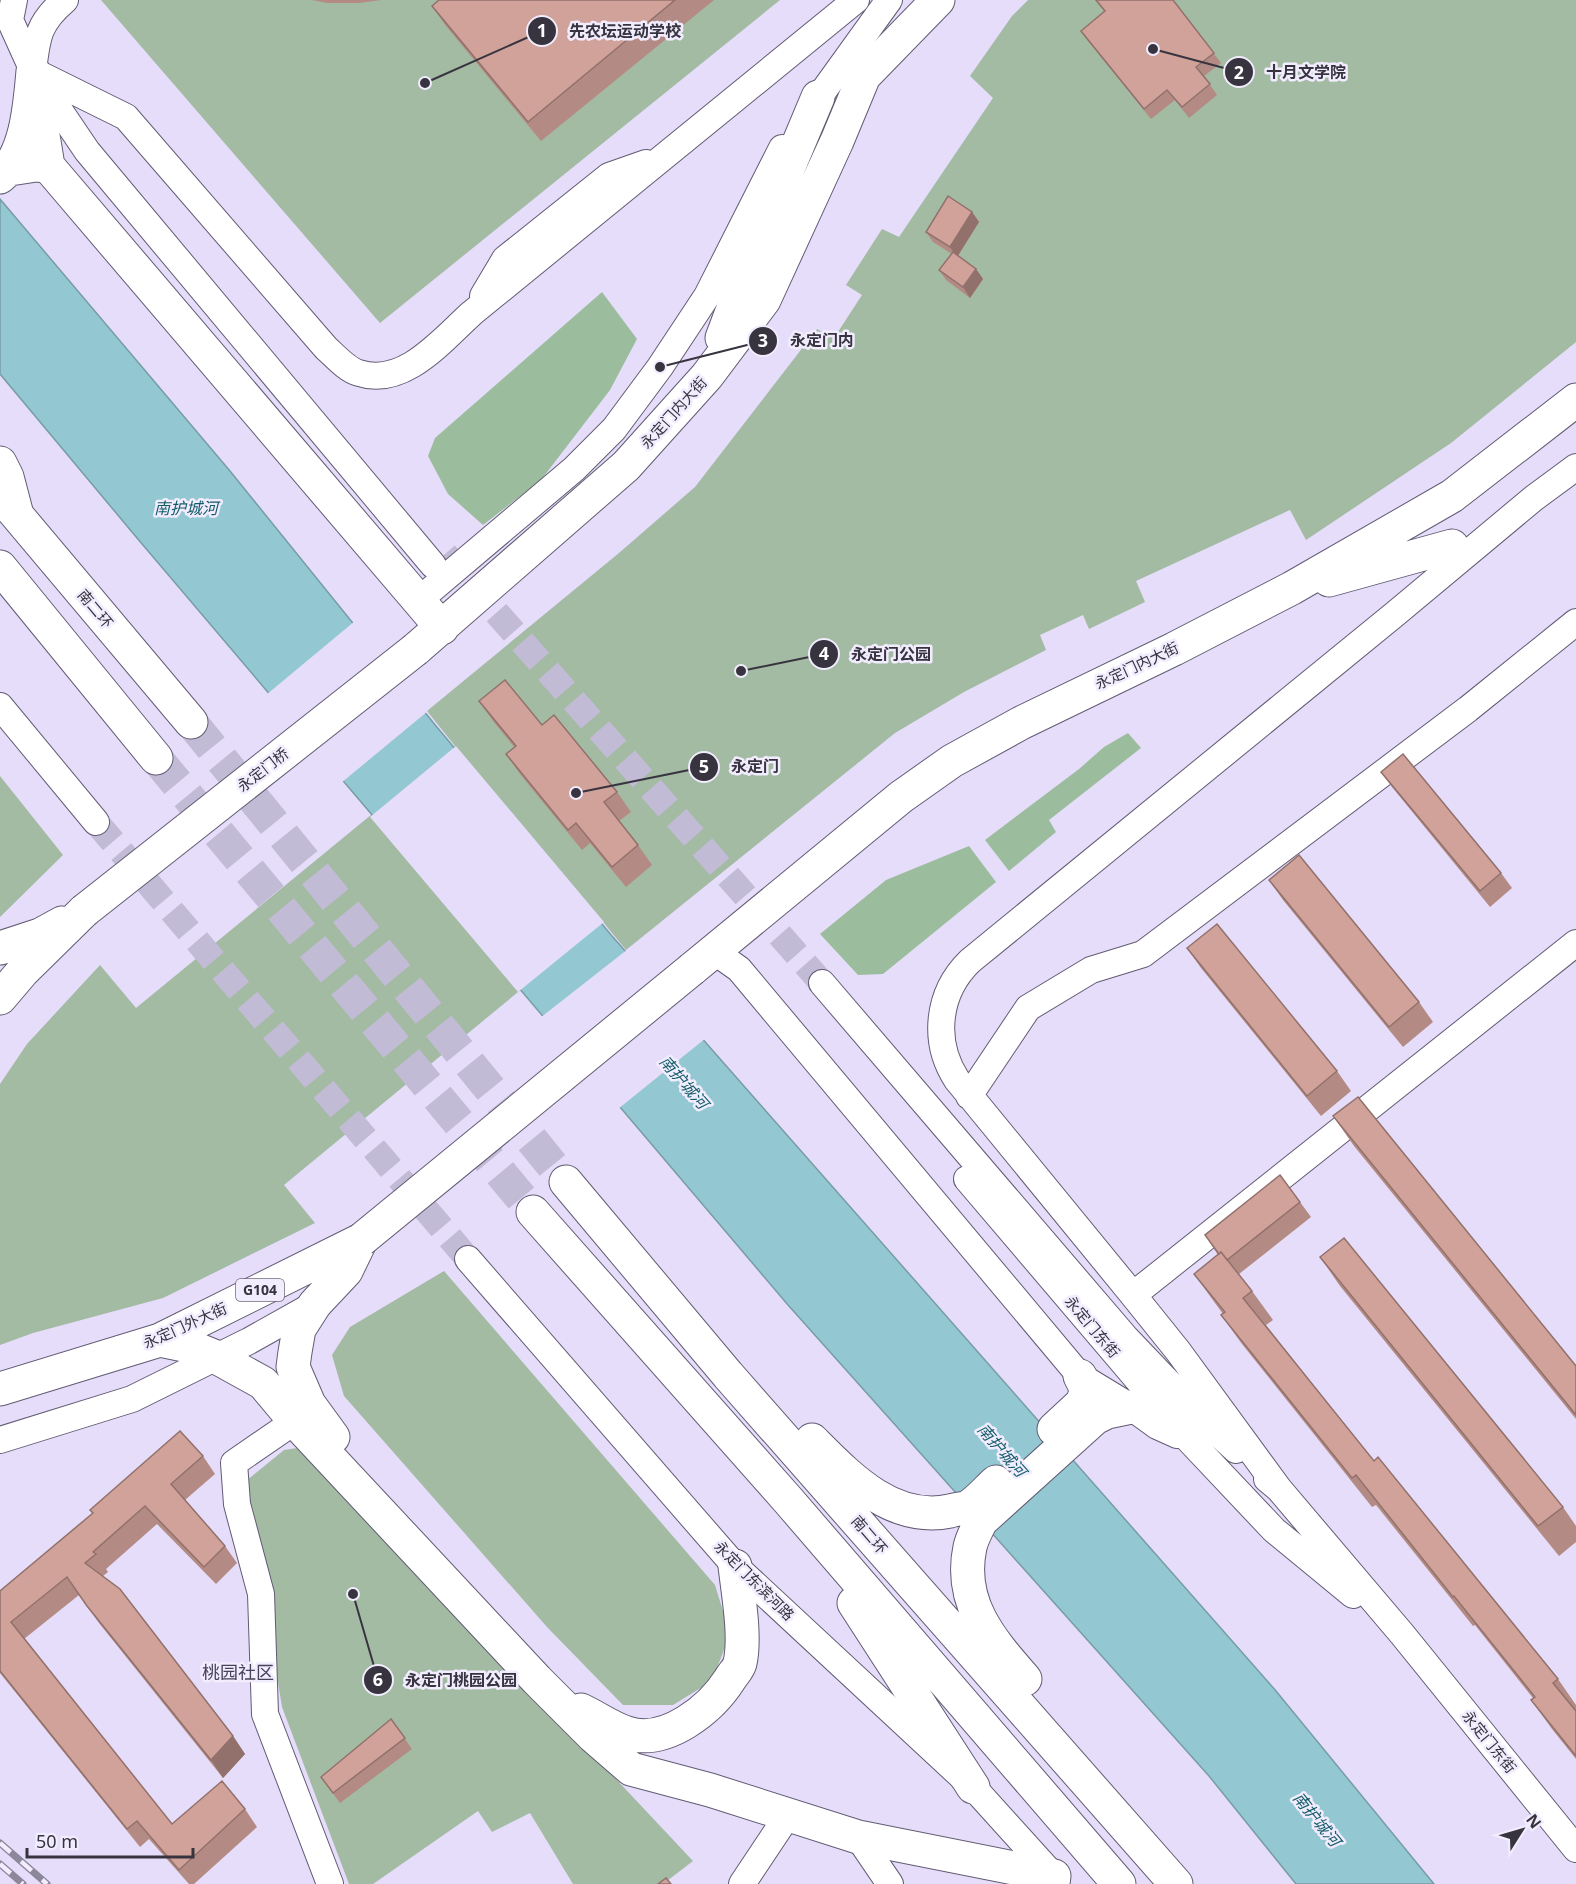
<svg xmlns="http://www.w3.org/2000/svg" width="1576" height="1884" viewBox="0 0 1576 1884" font-family="'Noto Sans','Noto Sans SC',sans-serif">
  <style>
    .green { fill: #a3baa3 }
    .forest { fill: #9cbd9d }
    .water { fill: #93c8d2; stroke: #779ca6; stroke-width: 1.5 }
    .pier { fill: #e5ddfa }
    .lines { fill: none; stroke-linecap: round; stroke-linejoin: round }
    .minor-tunnel { stroke: #c2bbd5; stroke-width: 26; stroke-dasharray: 26 13; stroke-linecap: butt }
    .highway-tunnel { stroke: #c2bbd5; stroke-width: 33; stroke-dasharray: 33 16; stroke-linecap: butt }
    .minor-casing { stroke: #625b73; stroke-width: 28 }
    .major-casing { stroke: #625b73; stroke-width: 35 }
    .highway-casing { stroke: #625b73; stroke-width: 35 }
    .minor { stroke: #fff; stroke-width: 26 }
    .major { stroke: #fff; stroke-width: 33 }
    .highway { stroke: #fff; stroke-width: 33 }
    .rail-casing { stroke: #8c879a; stroke-width: 7 }
    .rail { stroke: #f1ecfe; stroke-width: 4.5; stroke-dasharray: 14; stroke-linecap: butt }
    .major-bridge-casing { stroke: #625b73; stroke-width: 35; stroke-linecap: butt }
    .major-bridge { stroke: #fff; stroke-width: 33 }
    .wall { fill: #b48b84 }
    .shaded-wall { fill: #92716c }
    .building { fill: #d1a29a; stroke: #92716c; stroke-width: 1.5 }
    .labels { text-anchor: middle; stroke-width: 5; stroke-linejoin: round; paint-order: stroke }
    .shield { fill: #f1ecfe; stroke: #6f6b78; stroke-width: 1.5 }
    .shield-label { font-size: 14px; font-weight: bold; fill: #37343f }
    .street-label { font-size: 15px; fill: #37343f; stroke: #f1ecfe }
    .water-label { font-size: 16px; font-style: italic; fill: #125c67; stroke: #f1ecfe }
    .quarter-label { font-size: 18px; fill: #494259; stroke: #f1ecfe }
    .leader { fill: none; stroke: #37343f; stroke-width: 2 }
    .callout-dot { fill: #37343f; stroke: #f1ecfe; stroke-width: 2 }
    .mark-label { font-size: 18px; text-anchor: middle; font-weight: bold; fill: #fff }
    .callout-label { font-size: 16px; text-anchor: middle; font-weight: bold; fill: #37343f; stroke: #f1ecfe; stroke-width: 5; stroke-linejoin: round; paint-order: stroke }
  </style>
  <rect width="100%" height="100%" fill="#e5ddfa"/>
  <!-- green -->
  <path class="green" d="M101 0H780L380 323Z
    M1028 0H1576V342L1451 443 1306 540 1290 510 1136 581 1145 602 1089 629 1083 615 1040 635 1046 650 964 692 895 733 626 950 603 922 284 1185 315 1223 163 1298 33 1333 0 1345V1084L27 1044 100 965 136 1008 455 746 427 711 619 553 695 487 817 329 834 338 862 295 846 285 882 229 899 237 993 98 970 76 1012 16Z
    M0 776 63 855 0 917Z
    M444 1271 715 1585 730 1634 712 1681 673 1705H623L547 1627 344 1396 332 1355 350 1327Z
    M304 1447 693 1861 663 1884H573L530 1813 492 1832 478 1811 373 1884H349L282 1707 246 1481 284 1450Z"/>
  <!-- forest -->
  <path class="forest" d="M602 292 637 339 610 390 541 480 483 525 448 494 428 456 435 438Z
    M1128 733 1141 748 1049 820 1056 832 1009 871 985 840 1079 769 1104 747Z
    M969 846 996 882 883 974 858 975 820 934 886 880Z"/>
  <!-- water -->
  <path class="water" d="M0 199 230 471 436 726 612 936 1276 1691 1434 1884H1296L1209 1776 788 1305 137 538 0 374Z"/>
  <!-- pier -->
  <path class="pier" d="M355 621 428 711 341 783 266 695Z
    M456 746 604 922 518 992 370 817Z
    M628 949 706 1038 618 1109 540 1018Z"/>
  <g class="lines">
    <!-- minor-tunnel -->
    <path class="minor-tunnel" d="M445 554 822 983
      M96 822 468 1259"/>
    <!-- highway-tunnel -->
    <path class="highway-tunnel" d="M191 722 566 1182
      M156 758 533 1212"/>
    <!-- minor casing -->
    <g class="minor-casing">
      <path id="minor" d="M14 0 10 20 33 71 87 151 433 565
        M33 71 126 117 326 348C335 356 347 370 359 373 404 388 443 339 472 313L856 0
        M33 71C37 37 38 23 65 0
        M809 111 889 0
        M483 296 505 259 609 176 646 163
        M419 600 574 469 614 429 660 367 707 296 782 148
        M0 706 96 822
        M711 952 722 957 739 969 1080 1376 1131 1407 1157 1426 1177 1435
        M822 983 1126 1338 1209 1425 1236 1450
        M969 1096 1028 1008 1091 970 1143 954 1468 709 1576 622
        M967 1179 1189 1440 1274 1530 1353 1595
        M468 1259 735 1566 973 1787 1057 1880
        M1133 1295 1576 943
        M295 1421 234 1463 237 1504 261 1594 265 1714 330 1884
        M0 1440 132 1399 249 1341 315 1304
        M1267 1479 1279 1489 1402 1634 1576 1849
        M1279 1489 1178 1351 1133 1295 957 1080C932 1042 937 993 970 961L1395 614 1534 498 1576 467
        M858 1837 890 1884
        M742 1884 788 1815"/>
    </g>
    <!-- major casing -->
    <g class="major-casing">
      <path id="major" d="M35 86 48 166 442 628
        M722 338 768 216 818 97
        M1329 580 1452 546
        M416 649 626 466 707 376 764 300 837 141 864 76 938 0
        M692 969 901 797 952 761 1021 723 1174 649 1292 588 1452 496 1576 400"/>
    </g>
    <!-- highway casing -->
    <g class="highway-casing">
      <path id="highway" d="M10 169 36 165 48 166
        M0 177C27 154 30 104 33 71
        M0 463 7 477 17 515
        M0 495 191 722
        M0 567 156 758
        M0 948 40 935 62 923
        M0 998 23 971 84 911
        M566 1182 728 1375 1176 1884
        M533 1212 788 1500 1119 1884
        M160 1340 189 1346 216 1357 263 1383 295 1421 537 1680 593 1736 631 1769 710 1790 858 1837 1054 1876
        M0 1389 160 1340 361 1240
        M1054 1429 1082 1403 1087 1390 1080 1376
        M333 1437 309 1404 293 1367 295 1352 299 1329 315 1304 346 1271 361 1240
        M812 1440C849 1477 892 1523 950 1511 956 1509 963 1509 968 1507 978 1501 988 1489 996 1482
        M854 1603 973 1787
        M1025 1679C991 1640 958 1603 970 1547 972 1538 977 1529 981 1521L1095 1418 1107 1412 1131 1407
        M581 1710C596 1717 611 1728 627 1733 666 1746 711 1709 730 1679 733 1674 739 1668 740 1663 746 1636 738 1593 735 1566"/>
    </g>
    <!-- minor -->
    <use href="#minor" class="minor"/>
    <!-- major -->
    <use href="#major" class="major"/>
    <!-- highway -->
    <use href="#highway" class="highway"/>
    <!-- rail casing -->
    <g class="rail-casing">
      <path id="rail" d="M0 1843 47 1884
        M0 1864 23 1884"/>
    </g>
    <!-- rail -->
    <use href="#rail" class="rail"/>
    <!-- major-bridge casing -->
    <g class="major-bridge-casing">
      <path id="major-bridge" d="M84 911 416 649
        M361 1240 692 969"/>
    </g>
    <!-- major-bridge -->
    <use href="#major-bridge" class="major-bridge"/>
  </g>
  <!-- wall -->
  <path class="wall" d="M312 0H381L359 3H327Z
    M439 0H714L541 141 446 26 432 6Z
    M1095 0H1173L1221 63 1204 76 1217 95 1189 118 1175 100 1151 119 1088 41 1081 31 1104 11Z
    M972 212 979 222 958 256 976 269 983 279 970 298 946 280 939 270 952 254 933 242 926 232Z
    M479 701 542 725 617 792 631 812 619 821 638 845 652 865 626 887 590 843 582 850 520 774 506 754 515 748 493 721Z
    M1381 772 1501 873 1512 888 1490 907 1392 787Z
    M1269 880 1419 1002 1433 1022 1403 1047 1283 900Z
    M1187 948 1337 1071 1351 1091 1321 1116 1201 968Z
    M1333 1116 1576 1366V1419L1354 1146Z
    M1300 1202 1311 1217 1239 1274 1252 1291 1273 1320 1266 1325 1374 1461 1558 1679 1576 1705V1759L1552 1729 1531 1700 1533 1698 1475 1625 1473 1626 1376 1505 1372 1507 1242 1344 1221 1315 1223 1314 1194 1274 1218 1255 1205 1235Z
    M1320 1257 1563 1507 1576 1526V1542L1559 1556 1340 1286Z
    M203 1456 215 1474 185 1500 225 1546 237 1563 216 1584 157 1524 106 1569 108 1572 103 1576 233 1736 245 1754 223 1778 99 1623 79 1595 24 1639 172 1824 245 1809 257 1827 194 1884H189L149 1839 140 1847 0 1673V1591L93 1514 90 1510Z
    M391 1719 412 1749 340 1803 321 1777Z"/>
  <!-- shaded-wall -->
  <path class="shaded-wall" d="M972 212 979 222 957 257 950 247Z
    M976 269 983 279 970 298 963 287Z
    M233 1736 245 1754 223 1778 211 1760Z"/>
  <!-- building -->
  <path class="building" d="M439 0H675L528 122 432 6Z
    M1096 0H1173L1214 53 1196 67 1210 84 1182 107 1167 90 1144 109 1081 31 1105 11Z
    M948 196 972 212 950 247 926 232Z
    M953 252 976 269 963 287 939 270Z
    M505 680 542 725 554 715 617 792 604 802 638 845 612 867 576 823 568 830 506 754 516 746 479 701Z
    M1403 754 1501 873 1480 891 1381 772Z
    M1299 855 1419 1002 1389 1027 1269 880Z
    M1217 924 1337 1071 1307 1096 1187 948Z
    M1358 1097 1576 1366V1415L1333 1116Z
    M1280 1175 1300 1202 1227 1260 1221 1252 1219 1254 1205 1235Z
    M1344 1238 1563 1507 1538 1526 1320 1257Z
    M1221 1252 1252 1291 1243 1298 1374 1461 1378 1457 1558 1679 1553 1683 1576 1711V1756L1531 1700 1535 1697 1454 1596 1453 1597 1356 1475 1352 1478 1221 1315 1225 1312 1194 1274Z
    M180 1431 203 1456 171 1484 225 1546 204 1567 145 1506 93 1552 96 1554 85 1563 120 1589 233 1736 211 1760 87 1606 67 1577 11 1622 172 1824 222 1781 245 1809 179 1870 137 1821 127 1829 0 1671V1591L93 1513 90 1510Z
    M391 1719 405 1738 333 1793 321 1777Z
    M666 1878 671 1884H658Z"/>
  <g class="labels">
    <!-- shield labels -->
    <rect class="shield" x="236" y="1279" width="48" height="22" rx="4.5"/>
    <g class="shield-label">
      <text x="260" y="1295">G104</text>
    </g>
    <!-- street labels -->
    <g class="street-label">
      <text transform="translate(674 413) rotate(-48)" y="5">永定门内大街</text>
      <text transform="translate(95 609) rotate(50)" y="5">南二环</text>
      <text transform="translate(1137 666) rotate(-25)" y="5">永定门内大街</text>
      <text transform="translate(263 770) rotate(-38)" y="5">永定门桥</text>
      <text transform="translate(185 1326) rotate(-24)" y="5">永定门外大街</text>
      <text transform="translate(1092 1327) rotate(50)" y="5">永定门东街</text>
      <text transform="translate(869 1535) rotate(49)" y="5">南二环</text>
      <text transform="translate(754 1581) rotate(45)" y="5">永定门东滨河路</text>
      <text transform="translate(1489 1742) rotate(51)" y="5">永定门东街</text>
    </g>
    <!-- water labels -->
    <g class="water-label">
      <text x="186" y="514">南护城河</text>
      <text transform="translate(684 1082) rotate(49)" y="6">南护城河</text>
      <text transform="translate(1002 1450) rotate(49)" y="6">南护城河</text>
      <text transform="translate(1317 1819) rotate(51)" y="6">南护城河</text>
    </g>
    <!-- quarter labels -->
    <g class="quarter-label">
      <text x="238" y="1679">桃园社区</text>
    </g>
  </g>
  <!-- callouts -->
  <path class="leader" d="M425 83L542 31M1153 49L1239 72M660 367L763 341M741 671L824 654M576 793L704 767M353 1594L378 1680"/>
  <g class="callout-dot">
    <circle cx="425" cy="83" r="6"/>
    <circle cx="1153" cy="49" r="6"/>
    <circle cx="660" cy="367" r="6"/>
    <circle cx="741" cy="671" r="6"/>
    <circle cx="576" cy="793" r="6"/>
    <circle cx="353" cy="1594" r="6"/>
    <circle cx="542" cy="31" r="15"/>
    <circle cx="1239" cy="72" r="15"/>
    <circle cx="763" cy="341" r="15"/>
    <circle cx="824" cy="654" r="15"/>
    <circle cx="704" cy="767" r="15"/>
    <circle cx="378" cy="1680" r="15"/>
  </g>
  <g class="mark-label">
    <text x="542" y="37">1</text>
    <text x="1239" y="79">2</text>
    <text x="763" y="347">3</text>
    <text x="824" y="660">4</text>
    <text x="704" y="773">5</text>
    <text x="378" y="1686">6</text>
  </g>
  <g class="callout-label">
    <text x="625" y="37">先农坛运动学校</text>
    <text x="1306" y="78">十月文学院</text>
    <text x="822" y="346">永定门内</text>
    <text x="891" y="660">永定门公园</text>
    <text x="755" y="772">永定门</text>
    <text x="461" y="1686">永定门桃园公园</text>
  </g>
  <!-- north arrow -->
  <g transform="translate(1522 1830) rotate(53)" stroke="#f1ecfe" stroke-width="4.5" paint-order="stroke">
  <path d="M0-4.5L10 22L0 15L-10 22Z" fill="#37343f"/>
  <text y="-9" font-size="16" font-weight="bold" text-anchor="middle" fill="#37343f">N</text>
  </g>
  <!-- scale -->
  <path d="M27 1848v9h166v-9" fill="none" stroke="#37343f" stroke-width="3"/>
  <text x="36" y="1848" font-size="18" fill="#37343f" stroke="#f1ecfe" stroke-width="4.5" paint-order="stroke">50 m</text>
</svg>
